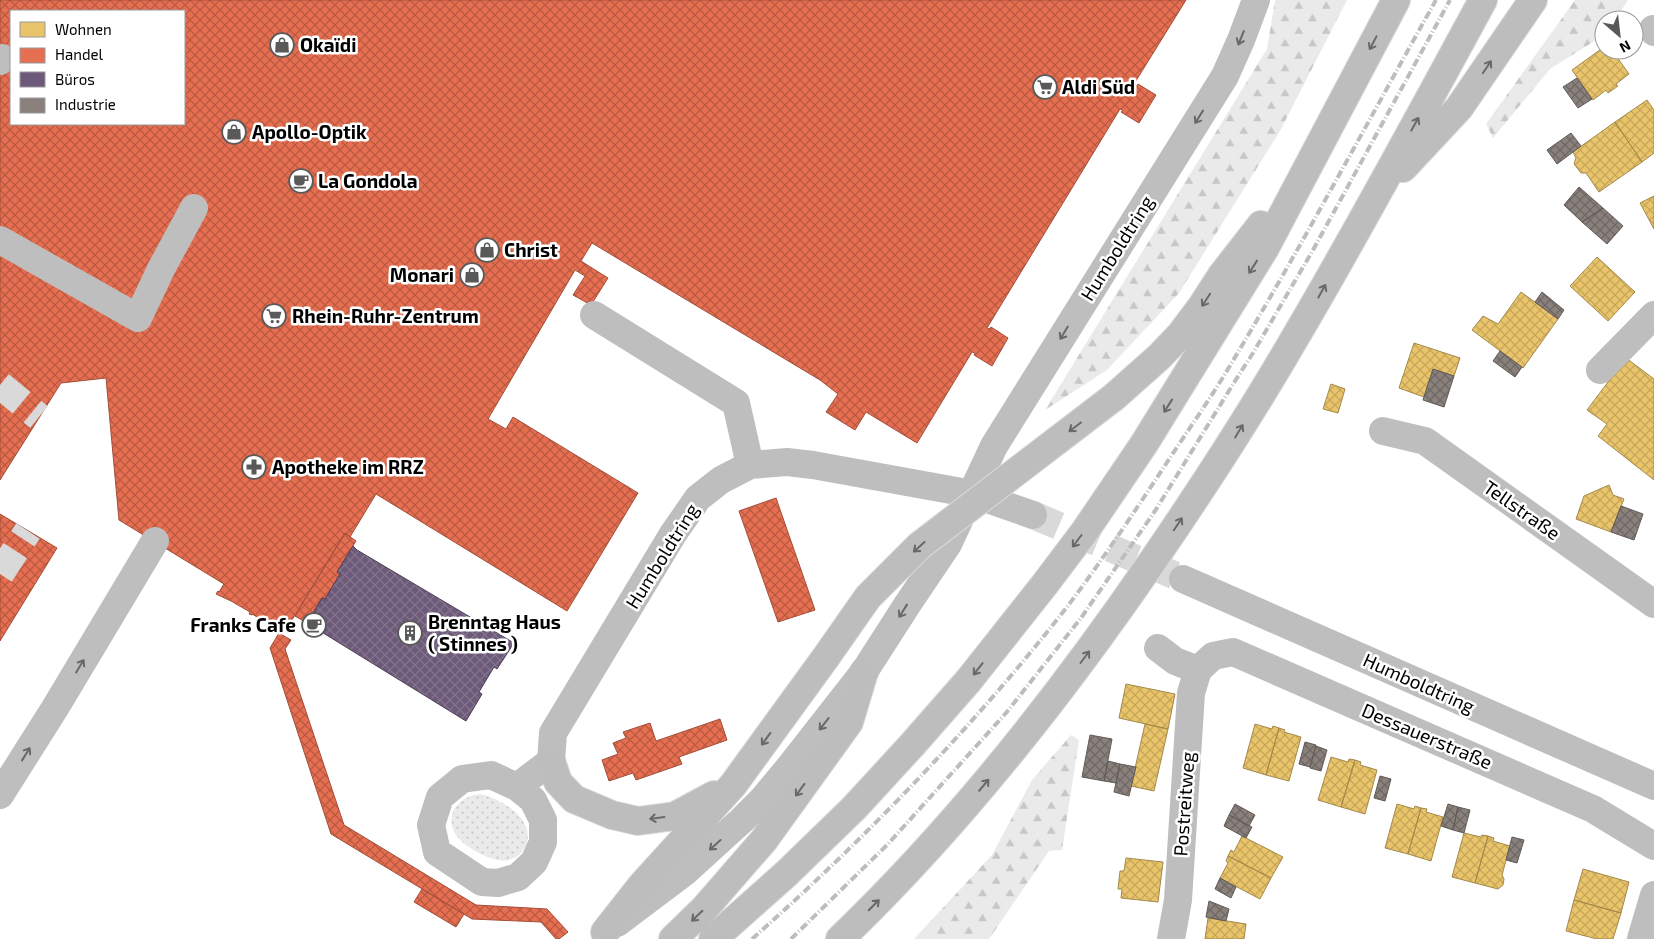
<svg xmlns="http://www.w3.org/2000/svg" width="1654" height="939" viewBox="0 0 1654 939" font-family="'Exo 2',sans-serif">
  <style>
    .grass { fill: url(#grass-dots) }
    .forest { fill: url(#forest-firs) }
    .homes { fill: url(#homes-cross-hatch); stroke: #a3894a }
    .shops { fill: url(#shops-cross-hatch); stroke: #a24e39; fill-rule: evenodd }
    .offices { fill: url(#offices-cross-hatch); stroke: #4c3e55 }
    .industry { fill: url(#industry-cross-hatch); stroke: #615a57 }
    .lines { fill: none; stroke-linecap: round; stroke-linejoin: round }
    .minor-tunnel { stroke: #d9d9d9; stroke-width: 28; stroke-dasharray: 28 14; stroke-linecap: butt }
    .highway-casing { stroke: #dbdbdb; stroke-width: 30 }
    .minor { stroke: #bebebe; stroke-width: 28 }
    .highway { stroke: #bdbdbd; stroke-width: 28 }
    .rail { stroke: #bdbdbd; stroke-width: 4; stroke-dasharray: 8 2.5 1 2.5; stroke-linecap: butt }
    .highway-bridge-casing { stroke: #dbdbdb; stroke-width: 30; stroke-linecap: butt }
    .highway-bridge { stroke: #bdbdbd; stroke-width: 28 }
    .oneway { stroke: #686868 }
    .labels { text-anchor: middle; stroke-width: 5; stroke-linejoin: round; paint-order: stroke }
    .poi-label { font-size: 19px; font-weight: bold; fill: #000; stroke: #fff; text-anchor: start }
    .street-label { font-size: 19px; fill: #000; stroke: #fff }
  </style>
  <defs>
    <pattern id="grass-dots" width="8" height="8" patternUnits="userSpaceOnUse" patternTransform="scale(1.25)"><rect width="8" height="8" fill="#eaeaea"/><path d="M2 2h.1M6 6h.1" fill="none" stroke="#c7c7c7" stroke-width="1.8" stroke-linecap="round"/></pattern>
    <pattern id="forest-firs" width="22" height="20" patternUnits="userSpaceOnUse" patternTransform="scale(1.25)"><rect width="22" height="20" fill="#eaeaea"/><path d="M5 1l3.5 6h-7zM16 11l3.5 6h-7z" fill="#c7c7c7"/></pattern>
    <pattern id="homes-cross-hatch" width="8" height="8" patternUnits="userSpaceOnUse" patternTransform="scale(1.25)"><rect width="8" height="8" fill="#e9c46a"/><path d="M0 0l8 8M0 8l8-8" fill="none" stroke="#c6a75a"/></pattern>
    <pattern id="shops-cross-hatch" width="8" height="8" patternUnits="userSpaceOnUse" patternTransform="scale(1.25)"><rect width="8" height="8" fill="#e76f51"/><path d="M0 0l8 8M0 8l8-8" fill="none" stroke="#b95941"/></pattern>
    <pattern id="offices-cross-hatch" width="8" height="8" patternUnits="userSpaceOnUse" patternTransform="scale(1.25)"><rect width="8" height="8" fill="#6d597a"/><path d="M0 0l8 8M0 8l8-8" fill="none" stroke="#82748b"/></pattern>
    <pattern id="industry-cross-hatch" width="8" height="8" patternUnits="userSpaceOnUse" patternTransform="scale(1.25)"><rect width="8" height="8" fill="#8a817c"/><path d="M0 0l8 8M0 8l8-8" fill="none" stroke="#6e6763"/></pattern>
  </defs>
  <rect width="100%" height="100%" fill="#fff"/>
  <!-- grass -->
  <path class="grass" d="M480 794C502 799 536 819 526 845 523 852 517 858 509 860 494 864 464 847 456 835 443 814 460 796 480 794Z"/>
  <!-- forest -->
  <path class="forest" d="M1275 0H1347L1280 131 1179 293 1107 370 1045 410 1267 49Z
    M1575 0H1628L1615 20H1604V35L1550 69 1493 138 1486 124Z
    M1071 735 1079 740 1062 850 1049 851 989 939H914L992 855 1032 780Z"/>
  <!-- homes -->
  <path class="homes" d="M1604 47V50H1612L1629 74 1616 84 1618 86 1608 93 1606 90 1593 100 1572 70Z
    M1647 100 1654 110V153L1642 162 1615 122Z
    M1615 122 1642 162 1599 192 1586 173H1581L1574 164 1576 158 1573 152Z
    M1654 196V229L1640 203Z
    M1597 257 1635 292 1608 321 1570 286Z
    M1521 292 1558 319 1523 368 1472 330 1483 316 1498 324Z
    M1414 343 1460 358 1454 376 1433 369 1424 397 1399 388Z
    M1626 358 1654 379V480L1598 436 1607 424 1587 410Z
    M1331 384 1345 389 1338 413 1323 409Z
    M1609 485 1613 495 1624 499 1611 532 1576 519 1584 496Z
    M1126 684 1175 694 1168 729 1119 718Z
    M1145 724 1168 729 1154 791 1131 786Z
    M1255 724 1272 729 1273 726 1279 728 1266 775 1243 768Z
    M1279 728 1285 730 1284 732 1301 737 1289 781 1266 775Z
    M1331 757 1348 762 1349 759 1355 760 1341 807 1318 800Z
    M1355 760 1361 762 1360 765 1377 770 1365 814 1341 807Z
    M1397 804 1414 809 1415 806 1421 808 1408 854 1385 848Z
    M1421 808 1427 809 1426 812 1443 817 1431 861 1408 854Z
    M1464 833 1481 837 1482 835 1488 836 1475 883 1452 877Z
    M1242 836 1283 857 1271 878 1228 856 1231 850 1234 852Z
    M1488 836 1494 838 1493 841 1510 846 1502 875 1504 879 1503 885 1498 889 1475 883Z
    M1228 856 1271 878 1260 899 1220 878 1228 863 1226 861Z
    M1126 858 1163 862 1158 902 1121 898 1122 889H1118L1120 871H1124Z
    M1583 869 1629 882 1621 913 1574 900Z
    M1574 900 1621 913 1613 939H1597L1566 931Z
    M1208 918 1246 924 1244 939H1205Z"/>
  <!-- shops -->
  <path class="shops" d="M0 0H1186L1134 84 1137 86 1138 84 1156 95 1139 123 1121 112 1123 110 1120 109 987 328 989 329 991 327 1008 338 992 366 974 355 975 353 972 352 917 443 866 412 855 430 826 412 838 394 820 380 592 243 581 261 608 278 591 305 573 295 585 276 575 270 488 419 506 429 513 417 638 493 567 611 376 494 350 537 345 533 284 633 252 614V615L249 614 250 612 231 601 216 594 218 591 219 592 224 584 119 520 106 378 61 383 0 480ZM11 11H184V124H11Z
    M776 498 815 610 778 622 739 511Z
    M0 514 57 548 0 641Z
    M345 533 356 541 337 572 340 574 325 599 322 598 307 623 295 616Z
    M279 633 291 640 285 649 344 825 476 905 547 909 568 932 559 939H556L541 922 472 919 331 834 270 648Z
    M720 719 727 740 679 757 682 764 636 780 633 773 609 781 602 760 618 754 613 743 626 738 623 732 650 723 656 741Z
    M422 889 464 914 456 927 414 902Z"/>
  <!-- offices -->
  <path class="offices" d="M353 546 357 550 514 643 497 669 494 667 479 692 482 694 466 721 307 623 322 598 325 599 340 574 337 572Z"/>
  <!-- industry -->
  <path class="industry" d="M1577 78 1592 99 1578 108 1563 87Z
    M1571 133 1581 146 1557 164 1547 150Z
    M1579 187 1603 208 1582 222 1564 205Z
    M1603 208 1623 226 1607 244 1582 222Z
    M1542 292 1564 310 1558 319 1535 302Z
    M1500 351 1522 367 1515 377 1493 361Z
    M1433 369 1454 376 1444 407 1423 400Z
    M1621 506 1643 514 1634 540 1611 532Z
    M1090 735 1112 739 1104 781 1082 777Z
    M1305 742 1316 745 1310 767 1299 764Z
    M1316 746 1327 750 1321 771 1310 768Z
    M1108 761 1120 764 1116 783 1104 781Z
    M1120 764 1136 767 1129 796 1114 792Z
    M1380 776 1391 779 1385 801 1374 798Z
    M1235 804 1255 815 1249 826 1229 815Z
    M1448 804 1458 807 1453 830 1441 826Z
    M1458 807 1470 810 1464 833 1453 830Z
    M1229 815 1252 827 1246 838 1224 826Z
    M1512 837 1524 840 1517 863 1506 860Z
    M1220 878 1236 887 1231 898 1215 889Z
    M1209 901 1229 909 1226 921 1206 917Z"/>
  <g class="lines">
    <!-- minor-tunnel -->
    <path class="minor-tunnel" d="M0 385 39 417
      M1033 515 1183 579
      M0 574 28 531"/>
    <!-- highway casing -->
    <g class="highway-casing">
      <path id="highway" d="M1403 168 1459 108 1533 0
        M1114 397 1159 357 1181 334 1202 306 1222 275 1261 225
        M551 761 558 782 574 799 612 815 638 821 675 816 714 795
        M605 932 642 885 733 785 826 657
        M673 939 704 909 764 840 849 722 864 672
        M713 939 787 873 854 808 912 745 969 680 1045 584 1085 531 1144 444 1265 248 1396 0
        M840 939C959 825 1061 695 1154 559 1204 486 1252 412 1296 336 1361 226 1422 112 1483 0"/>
    </g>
    <!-- minor -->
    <path class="minor" d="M1653 29 1654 32
      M0 61 2 58
      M0 240 138 318 161 269 194 208
      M594 315 736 403 750 465
      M1600 370 1654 315
      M1383 431 1425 441 1654 604
      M1183 579 1654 786
      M1158 648 1175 661 1198 670
      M491 775 517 787 533 800 543 820V842L534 862 518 877 498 883 482 882 437 852 431 825 440 797 462 779Z
      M517 787 551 761 553 733 673 534 698 498 721 480 750 465 787 462 813 465 973 494 1033 515
      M0 795 55 708 155 541
      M617 923 686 871 742 820 763 799 792 764 864 672 907 605 948 544 994 446 1225 76 1241 40 1256 0
      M1171 939 1178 900 1191 693 1198 670 1213 656 1233 652 1593 809 1654 846
      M1641 939 1654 895"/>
    <!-- highway -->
    <use href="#highway" class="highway"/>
    <!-- rail -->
    <path class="rail" d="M752 939C866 838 973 727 1067 607 1101 562 1133 514 1164 467 1184 436 1206 405 1225 374 1299 251 1366 125 1436 0
      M791 939 888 844 1006 713 1081 618 1155 511 1235 381 1253 353 1313 250 1450 0"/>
    <!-- highway-bridge casing -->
    <g class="highway-bridge-casing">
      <path id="highway-bridge" d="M826 657 868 597 919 546 1114 397"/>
    </g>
    <!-- highway-bridge -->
    <use href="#highway-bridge" class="highway-bridge"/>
  </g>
  <!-- one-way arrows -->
  <defs><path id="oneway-shaft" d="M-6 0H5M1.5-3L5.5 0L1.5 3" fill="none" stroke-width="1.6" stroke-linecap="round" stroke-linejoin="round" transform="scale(1.25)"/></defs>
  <g class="oneway">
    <use href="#oneway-shaft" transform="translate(1241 38) rotate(112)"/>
    <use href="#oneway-shaft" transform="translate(1373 43) rotate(118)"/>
    <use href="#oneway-shaft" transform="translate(1487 67) rotate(-56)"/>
    <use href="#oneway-shaft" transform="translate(1199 117) rotate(122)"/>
    <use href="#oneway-shaft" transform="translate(1415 124) rotate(-61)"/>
    <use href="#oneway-shaft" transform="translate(1253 267) rotate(122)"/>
    <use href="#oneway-shaft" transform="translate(1322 291) rotate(-61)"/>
    <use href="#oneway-shaft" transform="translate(1206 300) rotate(123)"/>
    <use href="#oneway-shaft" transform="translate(1064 333) rotate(121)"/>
    <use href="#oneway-shaft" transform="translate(1168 406) rotate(122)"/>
    <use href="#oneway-shaft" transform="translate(1075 427) rotate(143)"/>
    <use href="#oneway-shaft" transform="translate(1239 431) rotate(-59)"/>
    <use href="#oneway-shaft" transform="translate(1178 524) rotate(-56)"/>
    <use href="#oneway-shaft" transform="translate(1077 541) rotate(127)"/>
    <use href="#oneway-shaft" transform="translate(919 547) rotate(138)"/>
    <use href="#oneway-shaft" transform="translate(903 611) rotate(122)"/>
    <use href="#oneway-shaft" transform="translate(1085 657) rotate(-53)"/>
    <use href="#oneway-shaft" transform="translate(80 666) rotate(-59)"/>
    <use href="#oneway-shaft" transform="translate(978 669) rotate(128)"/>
    <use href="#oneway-shaft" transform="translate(824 724) rotate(128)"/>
    <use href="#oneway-shaft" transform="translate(766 739) rotate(126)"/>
    <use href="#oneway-shaft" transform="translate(26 754) rotate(-58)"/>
    <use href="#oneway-shaft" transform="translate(984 785) rotate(-50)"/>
    <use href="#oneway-shaft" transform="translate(800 790) rotate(126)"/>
    <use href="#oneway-shaft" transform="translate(657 818) rotate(172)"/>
    <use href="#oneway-shaft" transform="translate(715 845) rotate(138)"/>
    <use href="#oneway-shaft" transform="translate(874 905) rotate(-45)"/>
    <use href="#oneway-shaft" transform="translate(697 916) rotate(136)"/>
  </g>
  <!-- icons -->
  <defs>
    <g id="shop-ring" transform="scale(1.25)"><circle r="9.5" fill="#fff" stroke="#595959" stroke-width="1.5"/><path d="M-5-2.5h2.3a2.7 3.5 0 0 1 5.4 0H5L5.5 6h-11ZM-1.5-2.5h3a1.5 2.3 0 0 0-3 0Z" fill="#595959"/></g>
    <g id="supermarket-ring" transform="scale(1.25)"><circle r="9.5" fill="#fff" stroke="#595959" stroke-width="1.5"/><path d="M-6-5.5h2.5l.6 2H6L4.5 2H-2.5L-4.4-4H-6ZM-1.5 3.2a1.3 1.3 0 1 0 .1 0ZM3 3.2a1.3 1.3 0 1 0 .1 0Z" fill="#595959"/></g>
    <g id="cafe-ring" transform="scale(1.25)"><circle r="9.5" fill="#fff" stroke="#595959" stroke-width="1.5"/><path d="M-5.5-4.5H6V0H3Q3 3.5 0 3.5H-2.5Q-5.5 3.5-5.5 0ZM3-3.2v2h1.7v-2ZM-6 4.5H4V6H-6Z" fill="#595959"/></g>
    <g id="pharmacy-ring" transform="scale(1.25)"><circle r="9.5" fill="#fff" stroke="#595959" stroke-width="1.5"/><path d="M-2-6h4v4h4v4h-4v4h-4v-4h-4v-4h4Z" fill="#595959"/></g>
    <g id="building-ring" transform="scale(1.25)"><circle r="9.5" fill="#fff" stroke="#595959" stroke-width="1.5"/><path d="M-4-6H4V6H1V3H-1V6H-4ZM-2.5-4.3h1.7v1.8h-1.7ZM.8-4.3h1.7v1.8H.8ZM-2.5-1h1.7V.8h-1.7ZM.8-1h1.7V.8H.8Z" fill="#595959"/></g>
  </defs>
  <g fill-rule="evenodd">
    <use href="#shop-ring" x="282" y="45"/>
    <use href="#supermarket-ring" x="1045" y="87"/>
    <use href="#shop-ring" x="234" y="132"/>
    <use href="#cafe-ring" x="301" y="181"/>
    <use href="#shop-ring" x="487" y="250"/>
    <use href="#shop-ring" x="472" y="275"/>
    <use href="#supermarket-ring" x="274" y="316"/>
    <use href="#pharmacy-ring" x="254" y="467"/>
    <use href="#cafe-ring" x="314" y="625"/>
    <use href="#building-ring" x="410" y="633"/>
  </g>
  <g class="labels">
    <!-- poi labels -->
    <g class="poi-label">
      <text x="300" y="52">Okaïdi</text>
      <text x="1062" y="94">Aldi Süd</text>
      <text x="252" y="139">Apollo-Optik</text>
      <text x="318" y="188">La Gondola</text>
      <text x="504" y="257">Christ</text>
      <text x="454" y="282" text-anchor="end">Monari</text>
      <text x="292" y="323">Rhein-Ruhr-Zentrum</text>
      <text x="272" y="474">Apotheke im RRZ</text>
      <text x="428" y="629">Brenntag Haus<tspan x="428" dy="22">( Stinnes )</tspan></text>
      <text x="296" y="632" text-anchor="end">Franks Cafe</text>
    </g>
    <!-- street labels -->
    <g class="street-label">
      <text transform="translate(1117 248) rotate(-58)" y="7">Humboldtring</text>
      <text transform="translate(1522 510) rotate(35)" y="7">Tellstraße</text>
      <text transform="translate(662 556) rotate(-58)" y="7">Humboldtring</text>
      <text transform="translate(1419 683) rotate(24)" y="7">Humboldtring</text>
      <text transform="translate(1427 736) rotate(23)" y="7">Dessauerstraße</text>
      <text transform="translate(1184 804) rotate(-86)" y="7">Postreitweg</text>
    </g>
  </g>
  <!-- legend -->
  <rect x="10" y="10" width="175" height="115" fill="#ffffff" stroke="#999999"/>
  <rect x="20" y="22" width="25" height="15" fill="#e9c46a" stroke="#999999"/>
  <text x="55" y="35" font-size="15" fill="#000000">Wohnen</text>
  <rect x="20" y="48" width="25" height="15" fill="#e76f51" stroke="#999999"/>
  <text x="55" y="60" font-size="15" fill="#000000">Handel</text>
  <rect x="20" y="72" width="25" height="15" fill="#6d597a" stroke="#999999"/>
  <text x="55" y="85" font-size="15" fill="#000000">Büros</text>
  <rect x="20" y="98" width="25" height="15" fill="#8a817c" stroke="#999999"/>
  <text x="55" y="110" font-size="15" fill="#000000">Industrie</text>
  <!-- north arrow -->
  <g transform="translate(1619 35) rotate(152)"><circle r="24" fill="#ffffff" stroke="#999999"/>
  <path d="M0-4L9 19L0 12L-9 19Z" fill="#595959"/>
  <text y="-8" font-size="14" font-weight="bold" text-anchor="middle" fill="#000000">N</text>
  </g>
</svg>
